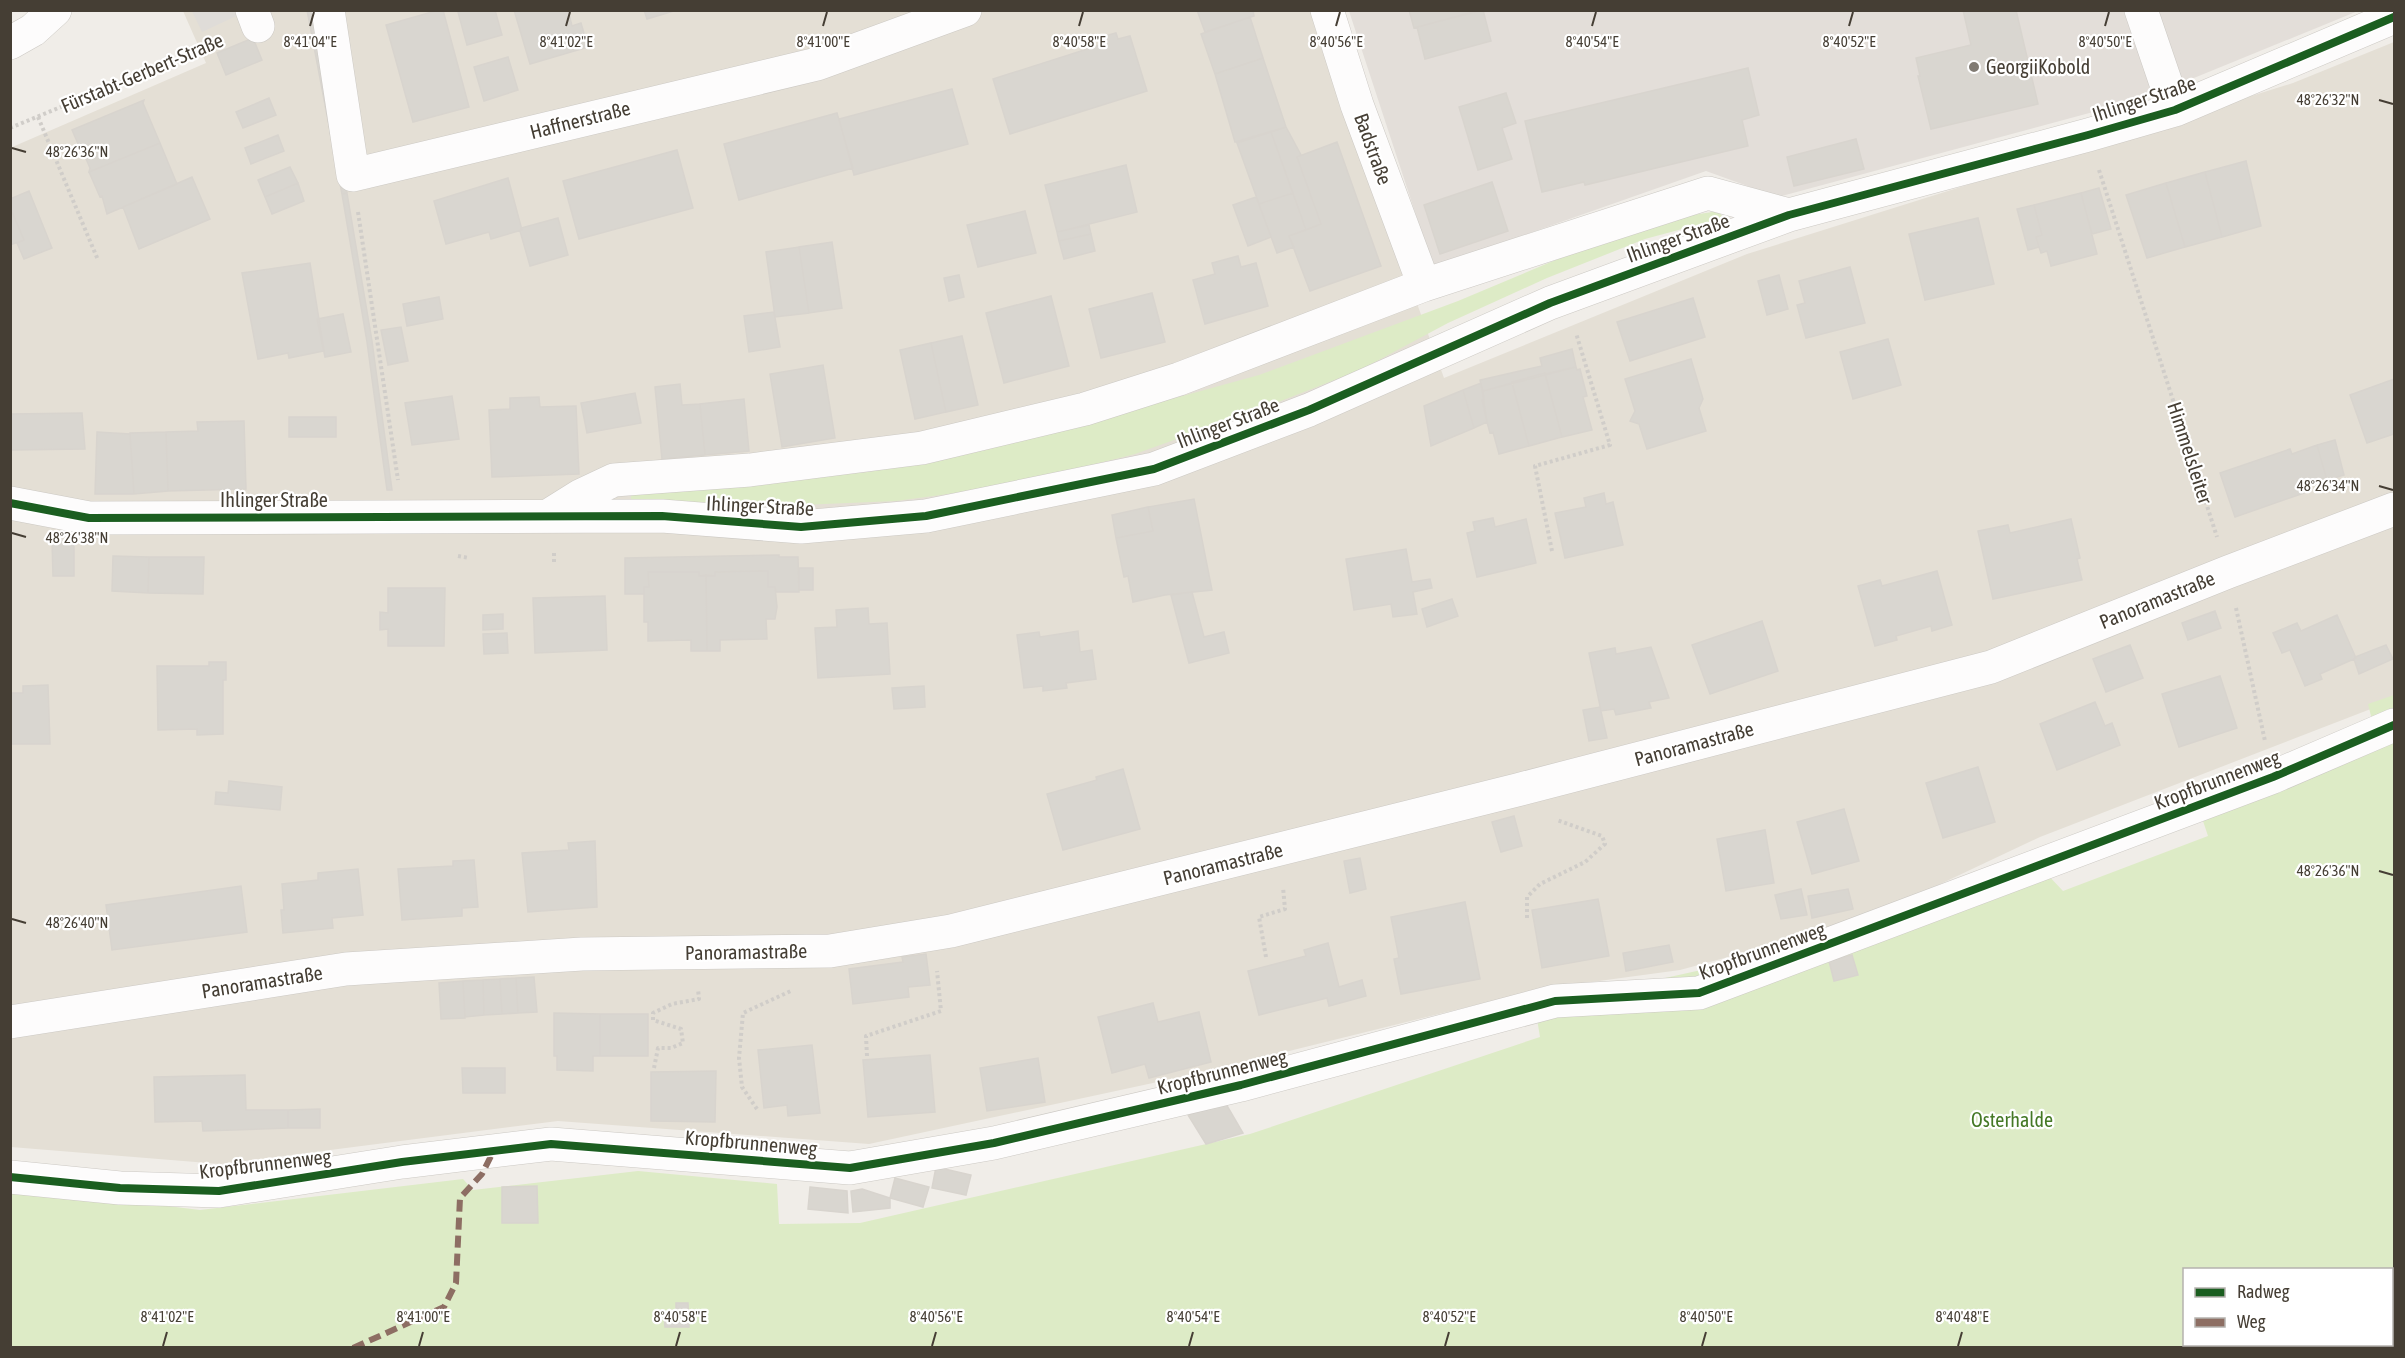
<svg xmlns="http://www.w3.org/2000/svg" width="2405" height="1358" viewBox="0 0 2405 1358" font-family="'Asap Condensed',sans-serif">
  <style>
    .residential { fill: #e4dfd5 }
    .industrial { fill: #e3ded9 }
    .green { fill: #ddebc6; fill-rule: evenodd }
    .parking { fill: #dfdcd8 }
    .building { fill: #d9d6d0; stroke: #d8d4ce; stroke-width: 1.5 }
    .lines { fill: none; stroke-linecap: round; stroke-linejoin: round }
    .minor-casing { stroke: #ccc9c4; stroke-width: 34 }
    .path { stroke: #d0cdc9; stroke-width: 4; stroke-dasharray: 3 3; stroke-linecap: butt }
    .minor { stroke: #fdfcfc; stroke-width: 33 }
    .quiet { stroke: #8d6e63; stroke-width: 6; stroke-dasharray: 12 6; stroke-linecap: butt }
    .cycleway-casing { stroke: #fff; stroke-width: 11 }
    .cycleway { stroke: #1b5e20; stroke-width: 8 }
    .ticks { fill: none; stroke: #453e34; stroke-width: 2 }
    .poi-dot { fill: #817b73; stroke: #fff; stroke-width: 2 }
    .labels { text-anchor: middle; stroke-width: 4.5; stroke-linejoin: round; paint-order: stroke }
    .poi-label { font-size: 20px; fill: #453e34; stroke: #fff; text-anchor: start }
    .street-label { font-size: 20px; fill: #453e34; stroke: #fff }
    .park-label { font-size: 20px; fill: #447825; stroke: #fff }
    .ticks-label { font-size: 15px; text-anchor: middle; fill: #453e34; stroke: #fff; stroke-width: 4.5; stroke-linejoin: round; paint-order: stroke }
  </style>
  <rect width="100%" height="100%" fill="#f0ede8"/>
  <!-- residential -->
  <path class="residential" d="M183 11H1311L1444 378 1747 254 2293 83 2394 42V700L2040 837 1862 921 1680 970 1540 989 1204 1072 869 1144 558 1121 220 1164 11 1147 10 148 206 63Z"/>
  <!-- industrial -->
  <path class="industrial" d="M1349 11H2358L2145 98 1778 197 1706 171 1433 267Z"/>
  <!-- green -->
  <path class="green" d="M1719 211 1723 218 1645 239 1547 278 1448 323 1360 370 1258 410 1135 454 1008 486 896 501 776 506 631 504V494L869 472 986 450 1259 375 1458 301 1646 222Z
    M2394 695V1347L11 1348V1187L200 1210 463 1179 473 1190 638 1171 777 1184 779 1224 860 1223 1250 1134 1540 1037 1535 1007 1746 960 2046 873 2063 891 2208 836 2202 818 2379 748 2368 704ZM2184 1270H2392V1344H2184Z"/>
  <!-- parking -->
  <path class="parking" d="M192 11H247L202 32Z"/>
  <!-- building -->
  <path class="building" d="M307 10H311L347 193 342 194Z
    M439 10H443L469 107 413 122 386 25Z
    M464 10H495L502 35 467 45 458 12Z
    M514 10H568L572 26 581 23 588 47 530 64Z
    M644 10H677L647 19Z
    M1197 10H1253L1254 16 1205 32Z
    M1409 10H1480L1414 28Z
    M1483 10 1491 41 1425 59 1417 27Z
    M1963 10H2016L2038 104 1931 129 1918 76H1920L1916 58 1971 45Z
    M1250 17 1263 58 1215 74 1201 34Z
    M1116 33 1118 39 1130 36 1147 91 1010 134 993 79 1103 44 1101 37Z
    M253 38 262 60 226 75 217 53Z
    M508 57 518 90 484 101 474 67Z
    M1263 58 1286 127 1235 142 1215 74Z
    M1748 68 1759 115 1742 120 1748 146 1585 185 1584 182 1542 192 1525 121Z
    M952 89 968 144 854 175 839 119Z
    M1506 93 1516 123 1502 128 1512 159 1478 170 1459 107Z
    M269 98 276 115 243 128 236 112Z
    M144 100 143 103 160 143 89 172 90 168 83 152 82 153 72 130Z
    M837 113 853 168 739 200 724 144Z
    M1286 127 1301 155 1297 157 1321 224 1306 230 1271 132Z
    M1271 132 1293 193 1259 204 1237 143Z
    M278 135 284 151 251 164 245 148Z
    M1856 139 1864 169 1794 186 1787 157Z
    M1337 142 1381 266 1310 291 1289 236 1321 224 1297 157Z
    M160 143 177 184 107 214 102 196 100 197 89 172Z
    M677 150 693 208 579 239 563 181Z
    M2246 161 2261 226 2222 237 2205 172Z
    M1126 165 1137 212 1057 232 1045 185Z
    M290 167 298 183 265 197 258 180Z
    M2205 172 2222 237 2185 247 2166 183Z
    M192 177 210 219 139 249 123 207Z
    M508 178 522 230 491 239 489 232 446 244 434 201Z
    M1492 182 1508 231 1440 254 1424 205Z
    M298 183 304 201 272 214 265 197Z
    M2166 183 2185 247 2147 258 2126 195Z
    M2099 188 2111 229 2092 234 2081 193Z
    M29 191 52 248 24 259 17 243 24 240 10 207V199Z
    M347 193 372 341 392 490H387L367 342 342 194Z
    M1293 193 1306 230 1289 236 1294 247 1277 253 1259 204Z
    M2081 193 2097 254 2051 266 2047 251 2041 253 2039 247 2036 237 2042 235 2034 205Z
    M1256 197 1271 237 1248 246 1233 205Z
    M2034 205 2042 235 2036 237 2039 247 2028 250 2017 209Z
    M10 207 24 240 10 245Z
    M1025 211 1036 253 978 267 967 225Z
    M558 218 568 255 530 266 520 231 521 228Z
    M1978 218 1994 284 1925 300 1909 234Z
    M1089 225 1091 234 1059 241 1057 232Z
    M1091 234 1095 251 1064 259 1059 241Z
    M832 242 842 308 809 313 799 247Z
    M799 247 809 313 775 317 766 252Z
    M1238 256 1241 267 1256 263 1268 306 1205 324 1193 280 1215 274 1212 263Z
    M310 263 324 351 289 358 288 353 258 359 242 273Z
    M1850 267 1865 323 1806 338 1797 305 1805 303 1799 281Z
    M959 275 964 297 949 301 944 278Z
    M1779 275 1788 309 1767 315 1758 281Z
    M1152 293 1165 342 1101 358 1089 309Z
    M1051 296 1069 366 1004 383 986 313Z
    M439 297 443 319 407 326 403 304Z
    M1693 298 1705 337 1630 361 1617 322Z
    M774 312 780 347 749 352 744 316Z
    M343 314 351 352 325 357 317 319Z
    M401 327 408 361 388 365 381 330Z
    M962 336 978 405 946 412 931 343Z
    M1888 339 1901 385 1853 399 1840 352Z
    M931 343 946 412 915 419 900 350Z
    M1572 349 1576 367 1483 391 1480 380 1542 366 1540 358Z
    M1691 359 1703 399 1699 408 1706 431 1647 449 1639 424 1630 421 1635 411 1625 379Z
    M823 365 835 438 782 447 770 374Z
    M1576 367 1577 370 1580 369 1587 396 1583 397 1592 430 1562 437 1545 374Z
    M1545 373 1562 437 1529 446 1512 382Z
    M2394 379V434L2367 443 2350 395Z
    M1481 383 1487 422 1474 428 1463 390Z
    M1512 383 1529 446 1499 454 1493 432 1490 433 1487 422 1482 400 1484 399 1483 391Z
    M680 384 682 405 700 404 705 455 662 459 655 387Z
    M1463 390 1474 428 1431 446 1424 406Z
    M635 393 641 423 587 433 581 403Z
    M452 396 459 439 412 445 405 403Z
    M539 397 540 407 576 406 579 474 492 477 489 410 510 409V398Z
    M744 399 749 451 705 455 700 404Z
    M82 413 85 449 11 450 10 414Z
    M289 417H336V437H289Z
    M244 421 246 489 168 491 166 432 198 431 197 422Z
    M97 432 130 434 134 494H95Z
    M166 432 168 491 134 494 130 433Z
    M2335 440 2344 475 2327 480 2317 445Z
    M2317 445 2327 480 2301 486 2304 493 2235 517 2220 473 2290 449 2292 454Z
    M1604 493 1606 504 1613 502 1623 545 1565 558 1555 513 1586 507 1584 498Z
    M1194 499 1212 590 1165 595 1133 602 1128 576 1124 577 1116 538 1153 531 1148 507Z
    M1148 507 1153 531 1116 538 1112 515Z
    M1493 518 1495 527 1526 519 1536 563 1477 577 1467 533 1475 531 1473 522Z
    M2071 519 2080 558 2077 559 2082 580 1993 599 1978 531 2008 525 2010 533Z
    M74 540V576H53L52 541Z
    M1406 549 1412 582 1430 579 1432 588 1413 592 1417 614 1393 617 1391 604 1354 610 1346 559Z
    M779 555V557H798L799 592H776L775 587H768V571L715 572V576H699V572H648L649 587H644V594H625V558Z
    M113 556 149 557 148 593 112 591Z
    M149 557H204L203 594 148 593Z
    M799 568H813V590H799Z
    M768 571V587H775L777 607 775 619H766L767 639 720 640V651H707L706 575 715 576V572Z
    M1937 571 1952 625 1932 631 1931 626 1896 636 1897 640 1875 646 1858 586 1880 580 1882 586Z
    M648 572H699V576L706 575 707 651H691V640L648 641V622H644V587H649Z
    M388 588H445L444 646H388V629L380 630V612L388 613Z
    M1192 592 1204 637 1224 632 1229 653 1189 663 1171 595Z
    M605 596 607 650 535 653 533 598Z
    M1452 599 1458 616 1427 627 1422 609Z
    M868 608 869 624 887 623 890 674 818 678 815 628 837 627 836 610Z
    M2215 611 2221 628 2188 640 2182 623Z
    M503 614V629L483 630V615Z
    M2337 615 2356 658 2320 674 2322 679 2305 686 2290 650 2282 653 2273 633 2297 623 2301 631Z
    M1762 621 1778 671 1710 694 1692 645Z
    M1078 631 1080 652 1092 650 1096 679 1066 683 1067 688 1043 691V686L1024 688 1017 635 1039 632 1040 637Z
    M507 633 508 653 484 654 483 634Z
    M2130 645 2143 678 2106 692 2093 659Z
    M2386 645 2393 659 2359 674 2354 659 2355 657Z
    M1651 647 1669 698 1649 702 1651 708 1616 715 1614 709 1601 711 1589 653 1615 648 1616 654Z
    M209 662H226V680H223V734L197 735V729L158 730 157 666H209Z
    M2220 676 2237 728 2179 747 2162 694Z
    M48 685 50 744H10V693H23V686Z
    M924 686 925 707 894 709 892 688Z
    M2095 702 2105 726 2112 723 2120 745 2057 770 2040 724Z
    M1600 707 1607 738 1589 741 1583 710Z
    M1978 767 1995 822 1943 838 1926 783Z
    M1123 769 1140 829 1063 850 1047 794 1097 780 1096 777Z
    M229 781 282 787 280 810 215 804 216 792 228 793Z
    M1844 809 1859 861 1812 874 1797 822Z
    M1514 816 1522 846 1501 852 1492 822Z
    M1765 830 1774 883 1726 891 1717 839Z
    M595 841 597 907 528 912 522 853 569 850 568 843Z
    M1360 858 1366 889 1350 893 1344 861Z
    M474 860 478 907 462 908V916L402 920 398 869 453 866V861Z
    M358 869 363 915 332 918 333 928 283 933 281 910H284L282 884 318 880V873Z
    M241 886 247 932 112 950 106 905Z
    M1801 889 1807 915 1781 919 1775 895Z
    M1848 889 1853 909 1812 918 1808 896Z
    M1598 899 1609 956 1542 968 1532 910Z
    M1465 902 1480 979 1401 994 1394 959 1399 958 1391 917Z
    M1328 943 1339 987 1362 980 1366 996 1329 1006 1327 998 1259 1015 1248 971 1306 956 1304 950Z
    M1669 945 1673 962 1626 971 1623 953Z
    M926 954 930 985 908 987 909 997 853 1004 849 969 903 962 902 957Z
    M1852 955 1858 975 1834 981 1829 961Z
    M534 977 537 1012 518 1013 516 978Z
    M516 978 518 1013 502 1014 500 979Z
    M500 979 502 1014 484 1015 483 980Z
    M483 980 484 1015 465 1017 463 981Z
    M463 981 465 1018 441 1019 439 983Z
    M1153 1003 1158 1022 1199 1012 1211 1062 1149 1078 1145 1064 1112 1073 1098 1017Z
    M554 1013 600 1014V1056H593V1071L557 1070V1056H554Z
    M600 1014H648V1056H600Z
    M812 1045 820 1113 788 1116 787 1105 764 1108 758 1050Z
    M930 1055 935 1112 868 1117 863 1060Z
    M1038 1058 1045 1102 987 1111 980 1068Z
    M462 1068H505V1093H463Z
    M716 1071 715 1122 651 1121V1072Z
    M245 1075 246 1110H288V1128L203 1131 202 1121 155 1122 154 1077Z
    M1226 1104 1243 1133 1206 1144 1188 1115Z
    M320 1109V1128H288V1110Z
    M936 1167 971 1175 966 1195 932 1188Z
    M895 1178 929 1187 923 1207 890 1198Z
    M537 1186 538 1223H502V1187Z
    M810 1187 847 1191 848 1213 808 1209Z
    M862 1189 890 1198V1208L853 1212 851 1191Z
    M676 1303H688L689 1327H665L664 1314H676Z"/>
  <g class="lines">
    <!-- minor casing -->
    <g class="minor-casing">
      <path id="minor" d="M252 10 258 26
        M328 10 353 175 817 64 965 10
        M1327 10 1357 105 1424 285
        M2141 10 2175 110
        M10 43 33 30 55 10
        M10 503 89 518 662 516 801 527 926 516 1154 469 1309 410 1550 303 1789 215 2088 135 2175 110 2394 17
        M548 516 580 496 614 480 750 470 922 448 1085 409 1179 379 1424 285 1708 193 1789 215
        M10 1022 346 969 582 954 830 951 951 931 1517 790 1991 667 2228 572 2394 509
        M10 1177 120 1188 219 1191 402 1162 551 1144 850 1168 994 1143 1241 1085 1555 1001 1699 993 2273 777 2394 725"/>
    </g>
    <!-- path -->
    <path class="path" d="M38 117 98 260
      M10 128 223 40
      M2099 170 2217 537
      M358 212 398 480
      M1552 551 1535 466 1610 445 1576 333
      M458 556 469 558
      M554 562V553
      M2236 608 2265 741
      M1527 918V897L1540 884 1585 862 1605 844 1602 836 1557 820
      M1266 957 1259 917 1285 909 1283 887
      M867 1056 866 1036 941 1011 937 971
      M654 1068 658 1048H671L683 1043 681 1029 653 1020V1013L672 1004 699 999 698 989
      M757 1109 742 1087 739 1058 743 1013 793 990"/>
    <!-- minor -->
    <use href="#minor" class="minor"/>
    <!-- quiet -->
    <path class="quiet" d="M353 1348 444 1307 456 1283 460 1198 482 1174 494 1150"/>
    <!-- cycleway casing -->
    <g class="cycleway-casing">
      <path id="cycleway" d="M10 503 89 518 662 516 801 527 926 516 1154 469 1309 410 1550 303 1789 215 2088 135 2175 110 2394 17
        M10 1177 120 1188 219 1191 402 1162 551 1144 850 1168 994 1143 1241 1085 1555 1001 1699 993 2273 777 2394 725"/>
    </g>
    <!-- cycleway -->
    <use href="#cycleway" class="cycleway"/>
  </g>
  <!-- ticks -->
  <path class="ticks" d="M310 26 314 12M566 26 570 12M823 26 827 12M1079 26 1083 12M1336 26 1340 12M1592 26 1596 12M1849 26 1853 12M2105 26 2109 12M2379 100 2393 104M12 148 26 152M2379 486 2393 490M12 533 26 537M2379 871 2393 875M12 919 26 923M163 1346 167 1332M419 1346 423 1332M676 1346 680 1332M932 1346 936 1332M1189 1346 1193 1332M1445 1346 1449 1332M1702 1346 1706 1332M1958 1346 1962 1332"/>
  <!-- markers -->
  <circle class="poi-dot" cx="1974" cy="67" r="6"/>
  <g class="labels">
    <!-- poi labels -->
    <g class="poi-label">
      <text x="1986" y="74">GeorgiiKobold</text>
    </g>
    <!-- street labels -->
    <g class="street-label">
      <text transform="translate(142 73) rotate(-23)" y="7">Fürstabt-Gerbert-Straße</text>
      <text transform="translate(2144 99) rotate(-18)" y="7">Ihlinger Straße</text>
      <text transform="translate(580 120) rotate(-14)" y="7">Haffnerstraße</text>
      <text transform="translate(1373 149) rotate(70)" y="7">Badstraße</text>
      <text transform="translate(1678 238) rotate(-20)" y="7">Ihlinger Straße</text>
      <text transform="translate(1228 423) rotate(-21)" y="7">Ihlinger Straße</text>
      <text transform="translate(2190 453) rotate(72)" y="7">Himmelsleiter</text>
      <text x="274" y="507">Ihlinger Straße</text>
      <text transform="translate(760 506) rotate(3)" y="7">Ihlinger Straße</text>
      <text transform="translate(2157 600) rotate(-22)" y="7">Panoramastraße</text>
      <text transform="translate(1694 744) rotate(-15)" y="7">Panoramastraße</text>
      <text transform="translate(2217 780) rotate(-21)" y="7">Kropfbrunnenweg</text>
      <text transform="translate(1223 864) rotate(-14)" y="7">Panoramastraße</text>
      <text transform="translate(1762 951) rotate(-20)" y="7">Kropfbrunnenweg</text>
      <text transform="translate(746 952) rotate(-1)" y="7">Panoramastraße</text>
      <text transform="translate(262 982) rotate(-9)" y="7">Panoramastraße</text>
      <text transform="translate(1222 1072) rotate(-14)" y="7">Kropfbrunnenweg</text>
      <text transform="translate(751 1143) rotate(5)" y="7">Kropfbrunnenweg</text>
      <text transform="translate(265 1164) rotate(-7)" y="7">Kropfbrunnenweg</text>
    </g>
    <!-- park labels -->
    <g class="park-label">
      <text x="2012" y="1127">Osterhalde</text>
    </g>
  </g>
  <g class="ticks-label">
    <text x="310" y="47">8°41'04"E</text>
    <text x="566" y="47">8°41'02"E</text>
    <text x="823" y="47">8°41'00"E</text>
    <text x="1079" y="47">8°40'58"E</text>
    <text x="1336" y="47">8°40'56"E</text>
    <text x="1592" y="47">8°40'54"E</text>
    <text x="1849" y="47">8°40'52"E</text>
    <text x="2105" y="47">8°40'50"E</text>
    <text x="2328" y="105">48°26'32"N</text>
    <text x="77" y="157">48°26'36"N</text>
    <text x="2328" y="491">48°26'34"N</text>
    <text x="77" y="543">48°26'38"N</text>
    <text x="2328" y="876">48°26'36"N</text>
    <text x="77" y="928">48°26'40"N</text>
    <text x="167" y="1322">8°41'02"E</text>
    <text x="423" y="1322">8°41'00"E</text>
    <text x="680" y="1322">8°40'58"E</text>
    <text x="936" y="1322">8°40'56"E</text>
    <text x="1193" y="1322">8°40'54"E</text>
    <text x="1449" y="1322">8°40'52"E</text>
    <text x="1706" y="1322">8°40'50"E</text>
    <text x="1962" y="1322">8°40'48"E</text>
  </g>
  <!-- border -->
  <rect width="2405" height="1358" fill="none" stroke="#453e34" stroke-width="24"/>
  <!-- legend -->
  <rect x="2183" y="1268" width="210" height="78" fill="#ffffff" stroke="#b5b2ae" stroke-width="1.5"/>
  <rect x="2195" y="1288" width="30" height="9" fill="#1b5e20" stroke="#b5b2ae" stroke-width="1.5"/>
  <text x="2237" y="1298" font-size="18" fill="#453e34">Radweg</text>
  <rect x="2195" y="1318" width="30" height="9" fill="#8d6e63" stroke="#b5b2ae" stroke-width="1.5"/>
  <text x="2237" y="1328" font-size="18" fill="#453e34">Weg</text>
</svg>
